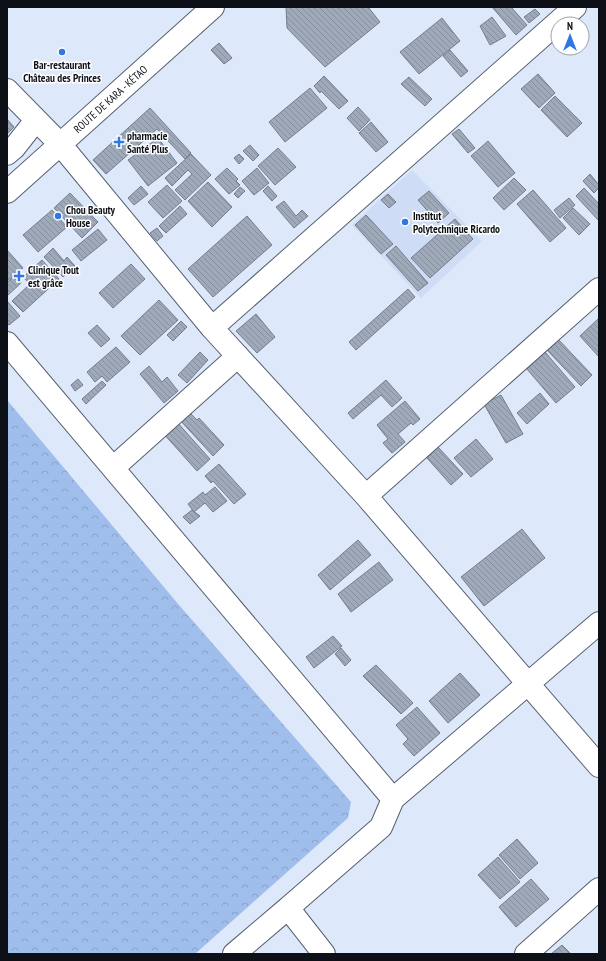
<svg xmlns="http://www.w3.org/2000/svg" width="606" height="961" viewBox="0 0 606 961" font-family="'PT Sans Narrow',sans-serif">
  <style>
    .built { fill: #ceddf5 }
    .park { fill: url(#park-crowns) }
    .building { fill: url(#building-back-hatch); stroke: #737d8d }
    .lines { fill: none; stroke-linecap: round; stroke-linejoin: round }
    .minor-casing { stroke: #57606f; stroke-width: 24 }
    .major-casing { stroke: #57606f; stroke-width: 24 }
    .minor { stroke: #fff; stroke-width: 22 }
    .major { stroke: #fff; stroke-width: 22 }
    .poi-dot { fill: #2e77e4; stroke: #fff; stroke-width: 1.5 }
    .labels { text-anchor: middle; stroke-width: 3; stroke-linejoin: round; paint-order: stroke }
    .poi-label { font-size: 11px; font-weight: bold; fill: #0d1117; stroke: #fff; text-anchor: start }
    .street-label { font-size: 11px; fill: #0d1117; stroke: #fff }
  </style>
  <defs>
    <pattern id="park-crowns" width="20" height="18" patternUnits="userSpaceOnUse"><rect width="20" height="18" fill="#a0beec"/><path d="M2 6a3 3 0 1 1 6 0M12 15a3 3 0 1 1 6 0" fill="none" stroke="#89a2ca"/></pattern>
    <pattern id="building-back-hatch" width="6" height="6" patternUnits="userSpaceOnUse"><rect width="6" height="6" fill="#9ea9ba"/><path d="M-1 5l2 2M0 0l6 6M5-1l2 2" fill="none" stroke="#87909f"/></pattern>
  </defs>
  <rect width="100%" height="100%" fill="#dde8fa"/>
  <!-- built -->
  <path class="built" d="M412 170 482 241 421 298 352 225Z"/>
  <!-- park -->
  <path class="park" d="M7 400 179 605 351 802 348 818 195 954H7Z"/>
  <!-- building -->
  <path class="building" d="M286 7H368L380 22 325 67 287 28Z
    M492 7H511L527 25 516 35Z
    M535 9 540 14 529 23 524 17Z
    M492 17 506 36 490 45 480 26Z
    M442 18 460 41 419 74 400 52Z
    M219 43 232 58 224 64 211 50Z
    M450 50 468 71 461 77 443 56Z
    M538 74 555 93 539 108 521 89Z
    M324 76 348 101 339 109 321 91 320 93 314 86Z
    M409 77 432 99 425 106 401 84Z
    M310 88 327 108 285 142 269 122Z
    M555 96 582 123 567 137 541 110Z
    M358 107 370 120 359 131 347 118Z
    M150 108 191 153 185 159 157 129 106 174 93 160Z
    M7 119 14 127 7 134Z
    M371 122 388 142 376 152 359 133Z
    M459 129 475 148 468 153 452 134Z
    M158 138 177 163 148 186 128 160Z
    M488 141 515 173 498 187 471 156Z
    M250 145 259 155 253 161 243 151Z
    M278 148 296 167 275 185 258 166Z
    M191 154 211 175 185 200 175 190 192 174 188 170 172 186 165 178Z
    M239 154 244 159 239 164 234 158Z
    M227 168 238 179 236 181 240 185 229 194 215 179Z
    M257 168 269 183 254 195 242 181Z
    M590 174 599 185V188L594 193 583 181Z
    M514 178 526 190 504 210 493 198Z
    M208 182 232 207 212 227 188 201Z
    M167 185 182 201 163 218 148 202Z
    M141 186 148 194 134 205 128 198Z
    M268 186 277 196 272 201 263 191Z
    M240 187 245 191 238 198 234 194Z
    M584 188 599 204V221L576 196Z
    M533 190 566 228 550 242 517 204Z
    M429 191 449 213 438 223 418 200Z
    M70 193 98 222 82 238 54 208Z
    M388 194 396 202 389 208 381 200Z
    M569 198 575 205 560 218 554 210Z
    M284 201 296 216 302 210 308 216 294 228 276 207Z
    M180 206 187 214 166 233 159 226Z
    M573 208 590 224 579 235 563 218Z
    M52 210 67 227 38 252 23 235Z
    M366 215 393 244 381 254 355 225Z
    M247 216 272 245 213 297 188 269Z
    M455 219 473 239 430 278 411 258Z
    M157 228 163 236 157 241 150 233Z
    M98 229 107 240 81 261 72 250Z
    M396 246 428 283 418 291 386 255Z
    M53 248 64 261 67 257 75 266 63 277 44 257Z
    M7 250 23 268 7 281Z
    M42 260 59 279 23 312 12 301 30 284 23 277Z
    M131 264 145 279 113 308 99 293Z
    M15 275 22 282 7 296V283Z
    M408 289 415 297 356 350 349 342Z
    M159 300 178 320 140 355 121 336Z
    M7 301 20 316 9 325 7 323Z
    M256 314 275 337 257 353 236 331Z
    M599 318V357L580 336Z
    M181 321 187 327 173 341 167 335Z
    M97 325 110 339 101 347 88 333Z
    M557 338 592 375 581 386 546 349Z
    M116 347 130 362 107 382 102 376 95 382 87 372Z
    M200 352 208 360 187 383 178 375Z
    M545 352 575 387 556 403 526 368Z
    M149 366 162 382 167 377 178 391 164 403 140 374Z
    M78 379 83 385 75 391 71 385Z
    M386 380 402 398 392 407 381 395 353 419 348 413Z
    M102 381 106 385 86 404 82 399Z
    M540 393 549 404 527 424 517 413Z
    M501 395 523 434 506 443 484 404Z
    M405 401 420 419 413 425 411 423 398 434 405 442 392 453 383 443 388 439 377 425Z
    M187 410 197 420 199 418 224 445 213 456 178 418Z
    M176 421 210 459 197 471 163 433Z
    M476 439 493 459 471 477 454 458Z
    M438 447 463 474 451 485 427 458Z
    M219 464 246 494 234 504 213 481 211 483 205 476Z
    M215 487 227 501 213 512 205 503 194 512 188 504 203 492 205 495Z
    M192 510 200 516 190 524 183 517Z
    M522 529 545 558 484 606 461 577Z
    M358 540 371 555 330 590 318 575Z
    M379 562 393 580 351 612 338 594Z
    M333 636 342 646 314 668 306 657Z
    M341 648 351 660 345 666 335 654Z
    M376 665 413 703 401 714 363 676Z
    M460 673 480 695 448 723 429 701Z
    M417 707 440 733 414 756 403 744 408 739 396 725Z
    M517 839 538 863 520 879 499 855Z
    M498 857 520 882 500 899 478 875Z
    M531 879 549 899 516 927 499 907Z
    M562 945 571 954H551Z"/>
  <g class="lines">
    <!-- minor casing -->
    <g class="minor-casing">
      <path id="minor" d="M7 90 60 144 212 328 366 496 599 766
        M7 154 14 148 36 120
        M212 328 575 7
        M7 343 393 799 381 827 288 908 324 954
        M113 468 238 356
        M366 496 599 289
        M393 799 599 623
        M234 954 288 908
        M526 954 599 889"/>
    </g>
    <!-- major casing -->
    <g class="major-casing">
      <g id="major">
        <path id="s1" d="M7 192 213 7"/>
      </g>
    </g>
    <!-- minor -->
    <use href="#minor" class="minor"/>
    <!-- major -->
    <use href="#major" class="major"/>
  </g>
  <!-- markers -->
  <g class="poi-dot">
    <circle cx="62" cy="52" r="4"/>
    <path d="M117 136h4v4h4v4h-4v4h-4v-4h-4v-4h4z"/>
    <circle cx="58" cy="216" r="4"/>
    <circle cx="405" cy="222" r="4"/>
    <path d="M17 270h4v4h4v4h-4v4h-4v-4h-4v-4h4z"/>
  </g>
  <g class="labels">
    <!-- poi labels -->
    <g class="poi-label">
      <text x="62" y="69" text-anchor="middle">Bar-restaurant<tspan x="62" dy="13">Château des Princes</tspan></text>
      <text x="127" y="140">pharmacie<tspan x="127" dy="13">Santé Plus</tspan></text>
      <text x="66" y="214">Chou Beauty<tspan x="66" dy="13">House</tspan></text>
      <text x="413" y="220">Institut<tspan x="413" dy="13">Polytechnique Ricardo</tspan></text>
      <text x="28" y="274">Clinique Tout<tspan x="28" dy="13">est grâce</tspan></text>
    </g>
    <!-- street labels -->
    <g class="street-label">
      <text dy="4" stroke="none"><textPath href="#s1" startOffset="139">ROUTE DE KARA - KÉTAO</textPath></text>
    </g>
  </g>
  <!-- border -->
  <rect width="606" height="961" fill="none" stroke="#0d1117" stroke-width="16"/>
  <!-- north arrow -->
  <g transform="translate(570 36)"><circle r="19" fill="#ffffff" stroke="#9ea0a2"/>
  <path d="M0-3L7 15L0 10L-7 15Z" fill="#2e77e4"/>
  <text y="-6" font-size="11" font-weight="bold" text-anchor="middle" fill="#0d1117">N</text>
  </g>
</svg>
